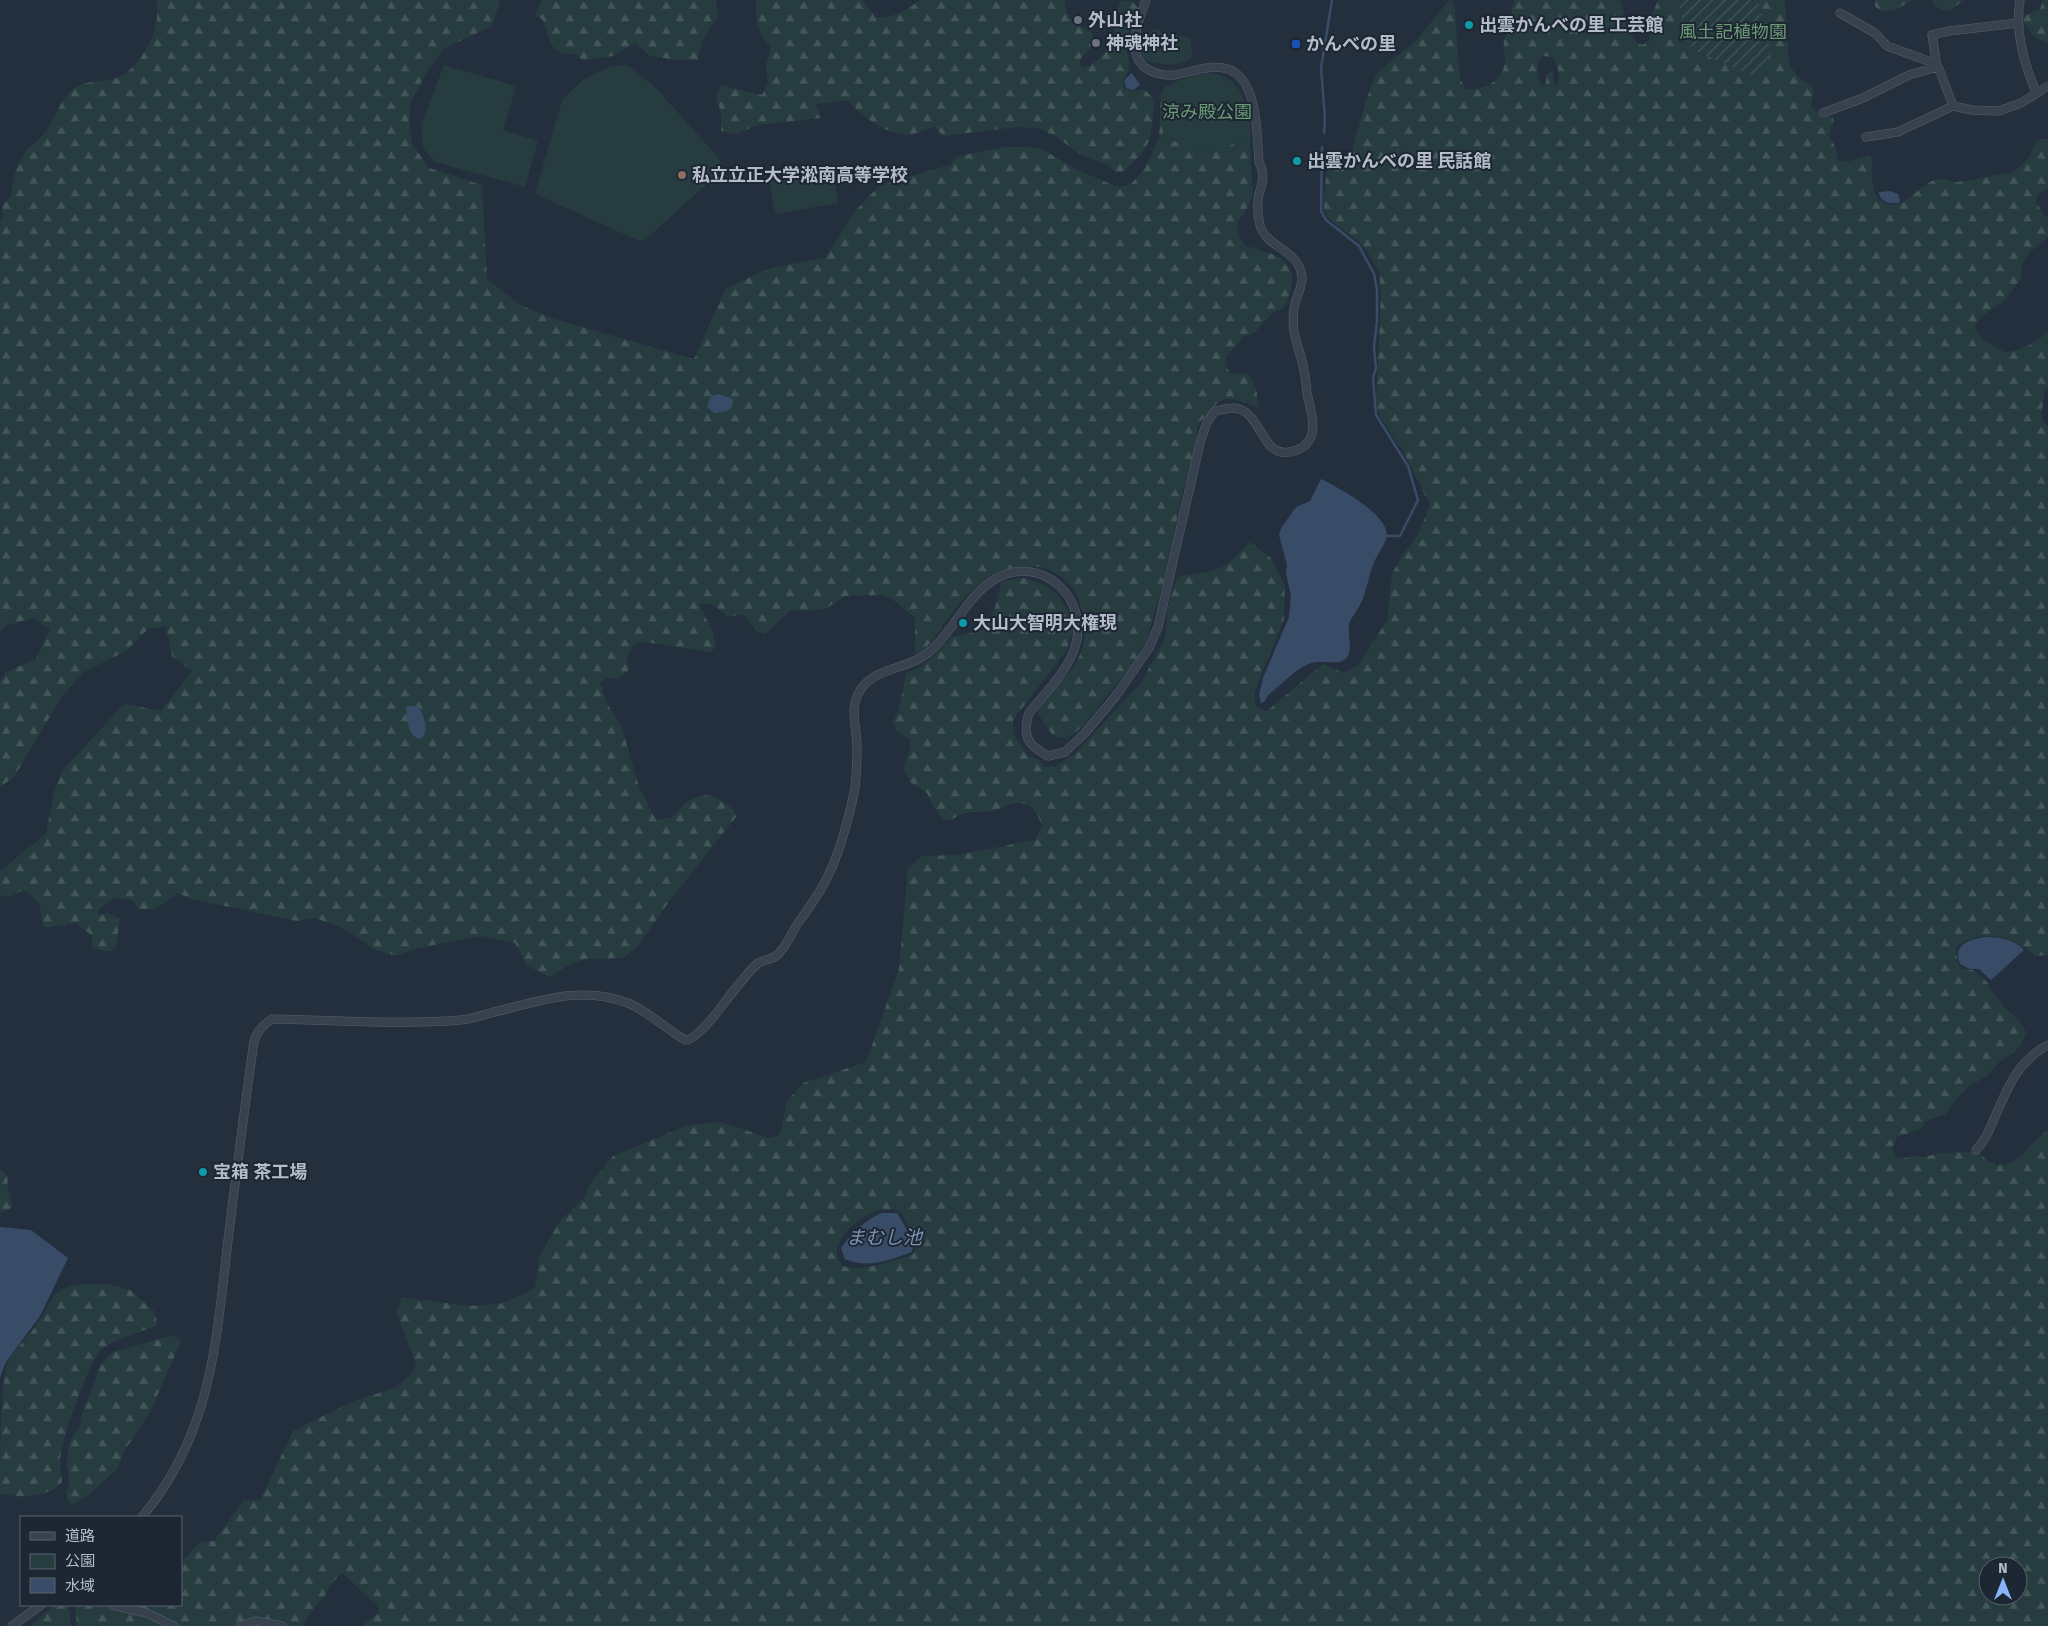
<svg xmlns="http://www.w3.org/2000/svg" width="2048" height="1626" viewBox="0 0 2048 1626" font-family="'Fira Sans','Noto Sans JP',sans-serif">
  <style>
    .forest { fill: url(#forest-firs); fill-rule: evenodd }
    .park { fill: #263c3f }
    .garden { fill: url(#garden-furrows) }
    .water { fill: #394c67 }
    .lines { fill: none; stroke-linecap: round; stroke-linejoin: round }
    .stream { stroke: #394c67; stroke-width: 2.5 }
    .street-casing { stroke: #565f6c; stroke-width: 9 }
    .street { stroke: #38414e; stroke-width: 8 }
    .worship-dot { fill: #6b7280; stroke: #1d2633; stroke-width: 2 }
    .culture-dot { fill: #0f9aa8; stroke: #1d2633; stroke-width: 2 }
    .transit-dot { fill: #1a4fb4; stroke: #1d2633; stroke-width: 2 }
    .education-dot { fill: #8d6e63; stroke: #1d2633; stroke-width: 2 }
    .labels { text-anchor: middle; stroke-width: 4; stroke-linejoin: round; paint-order: stroke }
    .poi-label { font-size: 18px; font-weight: bold; fill: #b4bcc9; stroke: #1d2633; text-anchor: start }
    .park-label { font-size: 18px; fill: #6b9a76; stroke: #1d2633 }
    .water-label { font-size: 19px; font-style: italic; fill: #7c92b1; stroke: #1d2633 }
  </style>
  <defs>
    <pattern id="forest-firs" width="22" height="20" patternUnits="userSpaceOnUse" patternTransform="scale(1.25)"><rect width="22" height="20" fill="#263c3f"/><path d="M5 1l3.5 6h-7zM16 11l3.5 6h-7z" fill="#435659"/></pattern>
    <pattern id="garden-furrows" width="10" height="10" patternUnits="userSpaceOnUse" patternTransform="scale(1.25)"><rect width="10" height="10" fill="#263c3f"/><path d="M-1 1l2-2M0 10L10 0M9 11l2-2" fill="none" stroke="#435659"/></pattern>
  </defs>
  <rect width="100%" height="100%" fill="#242f3e"/>
  <!-- forest -->
  <path class="forest" d="M157 0H500L492 26 443 49 428 70 411 102 409 119 412 144 429 168 482 185 487 279 522 306 551 318 694 359 726 288 771 268 825 258 856 210 879 186 952 164 954 157 1004 147H1028L1044 150 1075 169 1113 185 1120 187 1130 185 1145 168 1159 139 1161 93 1166 86 1173 88H1237C1253 110 1250 137 1251 163 1251 173 1254 187 1252 197 1249 207 1242 215 1237 224L1239 235 1245 246C1285 255 1304 266 1284 308L1274 312 1254 333 1242 337C1236 353 1216 353 1231 374L1244 373C1256 378 1258 395 1258 407L1234 399H1226L1217 403 1198 424 1195 449 1183 491 1164 580 1147 639 1136 660 1120 680 1082 727 1067 739 1053 736 1037 712C1048 690 1071 677 1080 655 1094 621 1078 574 1039 567 1034 566 1026 567 1021 568 1015 568 1007 568 1002 570 971 581 946 623 926 648L917 655 915 654V618L896 602 884 595 845 596 827 608 812 611 791 610 765 634 756 631 743 614 729 617C720 610 711 601 699 604L712 630 716 647 710 652 645 642 634 644 627 656 628 671 618 679 608 677 600 683 607 703 622 728 639 787 656 820 672 817C683 804 699 789 717 798 723 801 729 806 734 810L736 817 668 903 638 946 623 958 586 959 567 966 550 977 526 965 515 943 481 936 418 948 396 956 374 949 345 929 315 918 297 921 191 899 178 893 155 909H138L132 900 114 898 98 910 99 915 108 913 120 919 116 947 111 952 93 948 91 935 76 923C65 924 54 928 43 927L40 905 27 891H21L10 897 0 895V871L46 834 54 792 63 770 124 704 161 711 192 671 172 656 166 627 149 628 126 651 84 672 62 696 14 777 0 787V681L6 672 36 659 50 629 33 618 5 626 0 632V220L3 216 2 205 11 196C12 180 17 163 27 150 32 144 39 140 44 134 55 120 59 100 73 89 85 80 100 82 114 79 136 73 154 41 157 19 157 13 157 6 157 0Z
    M541 0H716L718 16 702 41 698 60H677L650 56 635 43 612 56 583 61 576 54C548 56 551 38 542 19L535 16Z
    M756 0H862L876 17C893 19 907 10 920 0H1065C1066 23 1075 22 1092 33 1096 45 1088 51 1080 59V65L1084 68C1093 65 1097 61 1104 54 1119 39 1112 19 1121 1H1132L1138 8C1135 20 1128 31 1126 43 1125 51 1130 59 1129 67 1127 77 1120 79 1124 89L1137 91 1144 89 1154 99C1151 140 1154 145 1121 173L1116 172 1104 163 1083 156 1058 138 1039 128 1016 127 943 136 935 127C925 130 911 137 900 134 879 130 861 114 847 100L816 104 821 118 757 125 737 134 721 131V114L716 96 721 85 762 95 768 83 766 64 771 48C757 31 755 22 756 0Z
    M1449 0 1454 1 1460 79 1466 89C1484 90 1503 82 1505 61 1505 54 1503 48 1504 41 1505 36 1508 32 1509 27 1511 18 1511 9 1514 0H1620C1626 16 1626 36 1642 45L1649 41 1652 15 1658 0H1714L1758 23 1759 0H1785L1789 64 1797 76 1812 86 1814 91C1806 113 1816 111 1833 118L1834 122 1828 135 1836 148 1837 160 1847 162 1869 155 1872 158C1872 173 1869 196 1885 203 1906 213 1919 180 1941 179 1946 179 1951 182 1956 182 1961 182 2009 173 2012 172 2019 168 2027 161 2031 153 2034 146 2034 143 2041 139H2048V189C2040 192 2037 194 2036 203 2041 208 2042 214 2048 218V237L2030 252 2022 264 2021 278 2005 300 1981 317 1976 323 1975 330 1984 340 2004 352C2020 352 2036 342 2048 332V388L2044 390C2045 403 2036 418 2048 427V955L2035 956C2014 935 1981 929 1956 947L1957 960 1961 969 1973 970 1988 983 1990 989 2005 1008 2018 1019 2026 1032 2021 1045 2013 1053 1999 1062 1987 1076 1969 1086 1956 1099 1946 1114 1928 1120 1919 1130 1897 1137 1892 1149 1896 1156 1902 1159 1911 1156 1924 1157 1940 1153 1978 1152C2008 1185 2025 1147 2048 1130V1626H362L379 1612 377 1605 342 1573 330 1585 325 1596 308 1615 303 1626H99L98 1624 93 1626H77L75 1605H100L111 1608 113 1605H181V1562L202 1541H214L244 1500H260L293 1431 349 1403 397 1387 414 1371 416 1364 396 1312 402 1297 469 1306 504 1303 535 1288 539 1257 560 1221 584 1198 590 1184 613 1156 688 1125 721 1122 769 1138 780 1135 787 1101 803 1083 866 1062 899 969 908 868 922 856 957 855 1035 840 1042 826C1035 806 1028 798 1005 806 1001 807 996 811 991 811 970 814 972 807 951 820L943 819 934 808 927 793 911 783 903 767 910 750V740L897 731 893 722 899 709 906 673 921 667 934 656 951 637 981 631 993 615 1002 581 1024 578 1045 585 1059 596 1068 611 1073 631 1066 651 1013 720V733L1028 756 1039 760 1044 767 1057 766 1075 753 1141 683 1165 638 1168 607 1177 577 1208 572 1227 565 1250 542 1271 558 1285 586 1284 620 1263 670 1254 695 1256 707 1267 711 1323 664 1344 673 1359 664 1387 620 1392 574 1402 556 1419 533 1430 505 1403 451 1380 417 1376 403 1381 296 1379 273 1369 254 1357 240 1329 219 1324 209 1323 199 1328 165 1333 161 1342 163 1350 160 1366 100 1377 73 1416 41ZM1543 56 1552 57C1558 66 1562 77 1556 86L1553 84 1554 78 1552 71 1547 74 1545 85H1542C1537 76 1534 63 1543 56ZM892 1209 900 1211C906 1222 923 1245 912 1255 890 1261 865 1272 843 1266 822 1246 860 1214 880 1210 883 1209 888 1210 892 1209ZM1988 1566H2018V1596H1988Z
    M1875 0H1911C1901 8 1894 11 1881 11L1875 6Z
    M1931 0H1963C1957 6 1948 14 1940 9 1936 8 1934 3 1931 0Z
    M2043 0H2048V43C2036 39 2028 32 2023 20L2026 15 2040 9Z
    M0 1169 8 1177C6 1188 11 1196 12 1208L0 1213Z
    M82 1284H106L130 1290 155 1312 157 1325C141 1332 116 1339 103 1348 89 1358 62 1441 60 1459 60 1467 61 1475 62 1482 54 1493 30 1498 16 1496 10 1495 6 1494 0 1494 0 1461 0 1393 7 1364 14 1349 30 1336 39 1321 54 1298 52 1288 82 1284Z
    M174 1335 181 1341 150 1412 125 1450 118 1468 91 1493 72 1505C65 1497 65 1492 70 1483 66 1468 65 1439 79 1429L82 1414 101 1364 113 1352Z
    M55 1605H68L71 1626H30Z"/>
  <!-- park -->
  <path class="park" d="M1153 29 1190 38 1192 51 1191 58C1178 68 1160 65 1145 60L1139 47 1143 34 1149 33Z
    M444 65 516 86 503 130 538 141 525 187 435 162 423 148 421 125Z
    M628 65 656 88 717 156 721 162 720 172 645 240H637L535 194 562 100 584 79 612 66Z
    M1211 73C1239 77 1245 96 1247 121 1247 126 1249 132 1246 136 1243 140 1237 142 1233 144 1210 156 1184 148 1163 135 1163 122 1161 108 1164 95 1167 79 1198 75 1211 73Z
    M832 169 838 203 775 214 769 179Z"/>
  <!-- garden -->
  <path class="garden" d="M1676 0H1758L1771 53 1759 74 1751 75 1693 50Z"/>
  <!-- water -->
  <path class="water" d="M1132 73 1140 85 1133 90 1126 88 1124 80Z
    M1890 191 1898 194 1900 201 1898 203C1890 204 1879 202 1879 192Z
    M719 394 733 399C735 411 723 413 714 413L707 407 711 396Z
    M1321 479C1338 487 1381 511 1386 530 1389 540 1380 550 1376 558 1369 571 1368 587 1362 601 1359 608 1354 614 1350 621 1345 633 1356 652 1344 660 1338 665 1320 660 1311 663 1294 669 1282 685 1268 695L1265 701 1261 703 1259 695 1263 678 1289 617 1291 596 1286 574 1287 565 1279 535 1281 528 1296 507 1310 501Z
    M409 706H418C424 716 430 730 421 739 407 737 407 718 406 707Z
    M1987 937C2000 937 2015 940 2024 950L1991 980 1979 969H1970L1960 964C1952 944 1970 939 1987 937Z
    M881 1213H897C903 1223 915 1240 912 1252 891 1260 867 1269 845 1259L841 1248C852 1233 864 1221 881 1213Z
    M0 1227 31 1230 68 1258 40 1316 6 1362 0 1378Z"/>
  <g class="lines">
    <!-- stream -->
    <path class="stream" d="M1324 133 1325 119 1321 68 1332 0
      M1322 147 1321 211 1326 220 1359 246 1374 274 1377 290V321L1374 347 1376 368 1373 378 1376 415 1408 466 1418 500 1400 536H1383"/>
    <!-- street casing -->
    <g class="street-casing">
      <path id="street" d="M2020 0C2015 30 2024 64 2036 92
        M1840 13 1875 33 1887 46 1934 63 1939 69 1953 106
        M1823 113 1863 98 1909 75 1937 67 1932 35 1949 31 2018 23
        M1866 137 1898 132 1953 106 1972 110 1999 111 2021 103 2048 86
        M1976 1150C1985 1141 1989 1131 1994 1119 2007 1089 2017 1061 2048 1045
        M142 1517C214 1430 216 1338 229 1232 237 1168 245 1104 254 1041 258 1030 263 1025 272 1019 334 1020 399 1025 461 1020 472 1019 484 1015 494 1012 540 1001 581 985 628 1003 649 1012 665 1028 685 1040 700 1039 725 1001 735 989 742 981 749 971 757 964 762 960 770 960 776 956 784 950 791 935 796 926 807 910 819 895 827 878 840 852 848 821 854 793 857 777 857 760 857 744 856 724 849 706 861 689 876 667 909 669 928 653 954 632 966 595 997 578 1043 554 1090 599 1075 647 1067 672 1045 693 1029 713 1022 736 1027 745 1048 756L1065 752 1085 733 1115 697 1149 648 1158 627 1200 443 1207 422 1215 411C1221 410 1228 408 1234 408 1264 410 1260 465 1297 450 1322 440 1311 413 1307 393 1306 386 1306 378 1304 371 1302 357 1296 344 1294 331 1293 324 1293 315 1294 308 1296 295 1305 284 1301 272 1295 249 1265 246 1260 225 1258 216 1257 203 1259 194 1263 181 1265 175 1259 162 1257 137 1258 87 1234 72 1215 61 1194 72 1174 75 1165 76 1157 74 1149 70 1124 56 1138 21 1146 0
        M112 1605 147 1613 174 1626
        M12 1626 41 1605
        M240 1626 256 1621 282 1626"/>
    </g>
    <!-- street -->
    <use href="#street" class="street"/>
  </g>
  <!-- markers -->
  <g class="worship-dot">
    <circle cx="1078" cy="20" r="5"/>
    <circle cx="1096" cy="43" r="5"/>
  </g>
  <g class="culture-dot">
    <circle cx="1469" cy="25" r="5"/>
    <circle cx="1297" cy="161" r="5"/>
    <circle cx="963" cy="623" r="5"/>
    <circle cx="203" cy="1172" r="5"/>
  </g>
  <rect class="transit-dot" x="1291" y="39" width="10" height="10" rx="2.5"/>
  <circle class="education-dot" cx="682" cy="175" r="5"/>
  <g class="labels">
    <!-- poi labels -->
    <g class="poi-label">
      <text x="1088" y="26">外山社</text>
      <text x="1479" y="31">出雲かんべの里 工芸館</text>
      <text x="1106" y="49">神魂神社</text>
      <text x="1306" y="50">かんべの里</text>
      <text x="1307" y="167">出雲かんべの里 民話館</text>
      <text x="692" y="181">私立立正大学淞南高等学校</text>
      <text x="973" y="629">大山大智明大権現</text>
      <text x="213" y="1178">宝箱 茶工場</text>
    </g>
    <!-- park labels -->
    <g class="park-label">
      <text x="1733" y="38">風土記植物園</text>
      <text x="1207" y="118">涼み殿公園</text>
    </g>
    <!-- water labels -->
    <g class="water-label">
      <text x="884" y="1244">まむし池</text>
    </g>
  </g>
  <!-- legend -->
  <rect x="20" y="1516" width="162" height="90" fill="#1d2633" stroke="#59626f"/>
  <rect x="30" y="1532" width="25" height="8" fill="#38414e" stroke="#59626f"/>
  <text x="65" y="1541" font-size="15" fill="#b4bcc9">道路</text>
  <rect x="30" y="1554" width="25" height="15" fill="#263c3f" stroke="#59626f"/>
  <text x="65" y="1566" font-size="15" fill="#b4bcc9">公園</text>
  <rect x="30" y="1578" width="25" height="15" fill="#394c67" stroke="#59626f"/>
  <text x="65" y="1591" font-size="15" fill="#b4bcc9">水域</text>
  <!-- north arrow -->
  <g transform="translate(2003 1581)"><circle r="24" fill="#1d2633" stroke="#59626f"/>
  <path d="M0-4L9 19L0 12L-9 19Z" fill="#8ab4f8"/>
  <text y="-8" font-size="14" font-weight="bold" text-anchor="middle" fill="#b4bcc9">N</text>
  </g>
</svg>
